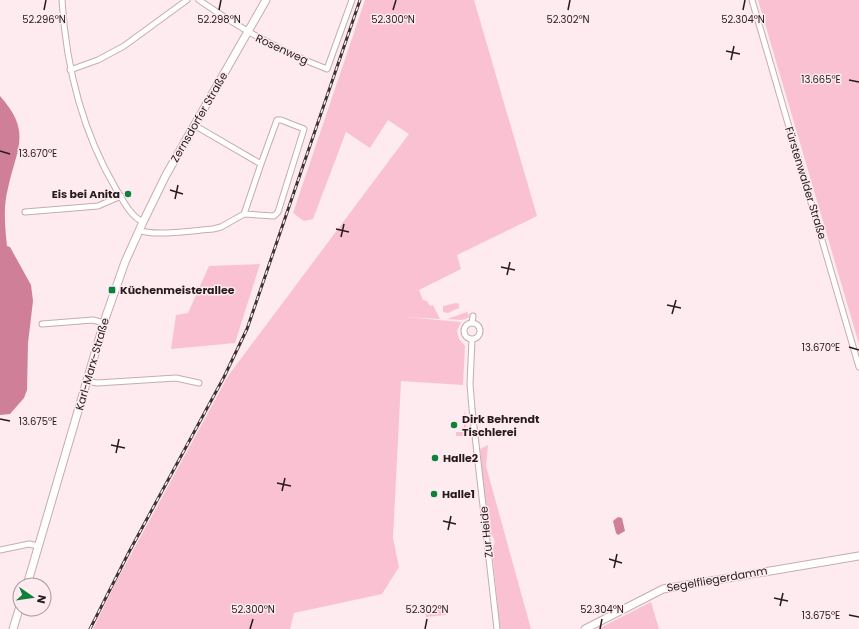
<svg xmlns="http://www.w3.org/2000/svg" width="859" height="629" viewBox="0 0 859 629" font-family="Poppins,sans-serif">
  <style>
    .green { fill: #fac1d2 }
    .water { fill: #d07f99 }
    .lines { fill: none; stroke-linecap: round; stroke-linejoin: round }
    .street-casing { stroke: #c7abb3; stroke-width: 7 }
    .secondary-casing { stroke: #c7abb3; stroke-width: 9 }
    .street { stroke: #fff; stroke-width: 5 }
    .secondary { stroke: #fff; stroke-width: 7 }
    .rail-casing { stroke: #3d3235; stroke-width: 3 }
    .rail { stroke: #fdebef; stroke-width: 1.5; stroke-dasharray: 4.5; stroke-linecap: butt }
    .ticks { fill: none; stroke: #251b1e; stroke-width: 1.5 }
    .poi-dot { fill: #0c8139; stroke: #fdebef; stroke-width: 1.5 }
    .labels { text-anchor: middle; stroke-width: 3; stroke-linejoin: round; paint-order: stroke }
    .street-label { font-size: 11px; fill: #251b1e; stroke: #fdebef }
    .poi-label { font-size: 11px; font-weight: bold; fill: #251b1e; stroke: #fdebef; text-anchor: start }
    .ticks-label { font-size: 10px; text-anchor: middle; fill: #251b1e; stroke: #fdebef; stroke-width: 3; stroke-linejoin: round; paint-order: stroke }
  </style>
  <rect width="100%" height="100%" fill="#fdebef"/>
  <!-- green -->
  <path class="green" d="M365 0H474L537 216 457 255 461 269 419 290 423 300 427 301 430 306 433 305 440 319 405 317 461 322 457 331 459 339 465 346 463 385 401 381 393 538 399 567 382 594 294 613 290 629H93L117 580 228 376 409 134 388 120 370 148 346 132 313 219 304 221 293 213Z
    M758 0H859V344Z
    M260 264 235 343 171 349 176 315 188 313 209 266Z
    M456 303 459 304V308L448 313 443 312V306Z
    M467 312 470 317 462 320 447 319Z
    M465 412 467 436H456V432H464V413Z
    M488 445 486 466 531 629H500L492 549C499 538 490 537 488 527 483 501 483 474 480 449Z
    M651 602 659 629H598Z
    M445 609 446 615 426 617 425 611Z"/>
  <!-- water -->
  <path class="water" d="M0 96C32 132 17 147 8 188 3 207 5 227 7 246L10 247 31 285 33 301 28 343 27 390 24 398 10 414 0 415Z
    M618 517 622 518 625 531 618 535 616 533 613 521Z"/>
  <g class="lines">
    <!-- street casing -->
    <g class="street-casing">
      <path id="street" d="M62 0C66 67 82 131 116 189 123 200 130 216 143 222
        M199 0C240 29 280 51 327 69L352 0
        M752 0 859 367
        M70 70 98 60 124 46 187 0
        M194 125 261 164 277 120H281L304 129 278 212 274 216 244 214 261 164
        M25 212 98 206 121 196
        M139 230C153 237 196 230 213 229L221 227 244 214
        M472 323 473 316
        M464 331a8 8 0 1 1 16 0a8 8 0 1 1-16 0Z
        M42 324 93 320 104 323
        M472 339 470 384 472 409 497 629
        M87 381 97 383 176 378 199 383
        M0 550 29 544 38 546"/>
    </g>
    <!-- secondary casing -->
    <g class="secondary-casing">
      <path id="secondary" d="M27 585 105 319 125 262 143 222 166 175 266 0
        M13 629 20 606
        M585 629 663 589 859 556"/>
    </g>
    <!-- street -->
    <use href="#street" class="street"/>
    <!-- secondary -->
    <use href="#secondary" class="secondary"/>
    <!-- rail casing -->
    <g class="rail-casing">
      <path id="rail" d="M90 629 129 552 224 377 247 329 360 0"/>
    </g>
    <!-- rail -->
    <use href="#rail" class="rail"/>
  </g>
  <!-- ticks -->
  <path class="ticks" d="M44 10 46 0M219 10 221 0M393 10 396 0M568 10 570 0M743 10 745 0M726 51 740 54M731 60 734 46M849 80 859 82M0 151 10 154M170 190 183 194M175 199 178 185M336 229 349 232M341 237 344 224M501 267 515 270M507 275 510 262M667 305 681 308M672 314 676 300M849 347 859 350M0 419 10 421M111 445 125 448M116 453 119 439M277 483 291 486M282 491 285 478M443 521 456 524M448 530 451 516M609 559 622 563M614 568 617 554M774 598 788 601M780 606 783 593M849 615 859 617M250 629 253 619M425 629 427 619M600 629 602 619"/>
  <!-- markers -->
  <g class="poi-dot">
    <circle cx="128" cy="194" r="4"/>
    <rect x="108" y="286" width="8" height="8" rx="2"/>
    <circle cx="454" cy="425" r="4"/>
    <circle cx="435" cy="458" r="4"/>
    <circle cx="434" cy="494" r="4"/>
  </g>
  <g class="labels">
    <!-- street labels -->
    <g class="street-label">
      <text transform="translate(282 49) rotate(25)" y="4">Rosenweg</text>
      <text transform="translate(199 117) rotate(-60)" y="4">Zernsdorfer Straße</text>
      <text transform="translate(806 183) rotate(73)" y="4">Fürstenwalder Straße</text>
      <text transform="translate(92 364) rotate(-74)" y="4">Karl-Marx-Straße</text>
      <text transform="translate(486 532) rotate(-96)" y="4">Zur Heide</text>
      <text transform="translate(717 579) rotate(-10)" y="4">Segelfliegerdamm</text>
    </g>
    <!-- poi labels -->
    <g class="poi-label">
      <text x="120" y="198" text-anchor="end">Eis bei Anita</text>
      <text x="120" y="294">Küchenmeisterallee</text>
      <text x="462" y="423">Dirk Behrendt<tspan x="462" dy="13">Tischlerei</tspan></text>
      <text x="443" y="462">Halle2</text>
      <text x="442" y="498">Halle1</text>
    </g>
  </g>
  <g class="ticks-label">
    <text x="44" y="23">52.296°N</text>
    <text x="219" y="23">52.298°N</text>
    <text x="393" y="23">52.300°N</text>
    <text x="568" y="23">52.302°N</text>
    <text x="743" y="23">52.304°N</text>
    <text x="821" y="83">13.665°E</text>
    <text x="38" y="157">13.670°E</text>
    <text x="821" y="351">13.670°E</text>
    <text x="38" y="425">13.675°E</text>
    <text x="253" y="613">52.300°N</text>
    <text x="427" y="613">52.302°N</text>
    <text x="602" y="613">52.304°N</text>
    <text x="821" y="619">13.675°E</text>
  </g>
  <!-- north arrow -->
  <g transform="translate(32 597) rotate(103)"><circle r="19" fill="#fdebef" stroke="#a7989b"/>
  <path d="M0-3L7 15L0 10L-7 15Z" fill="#0c8139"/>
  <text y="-6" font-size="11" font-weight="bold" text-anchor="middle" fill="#251b1e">N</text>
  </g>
</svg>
